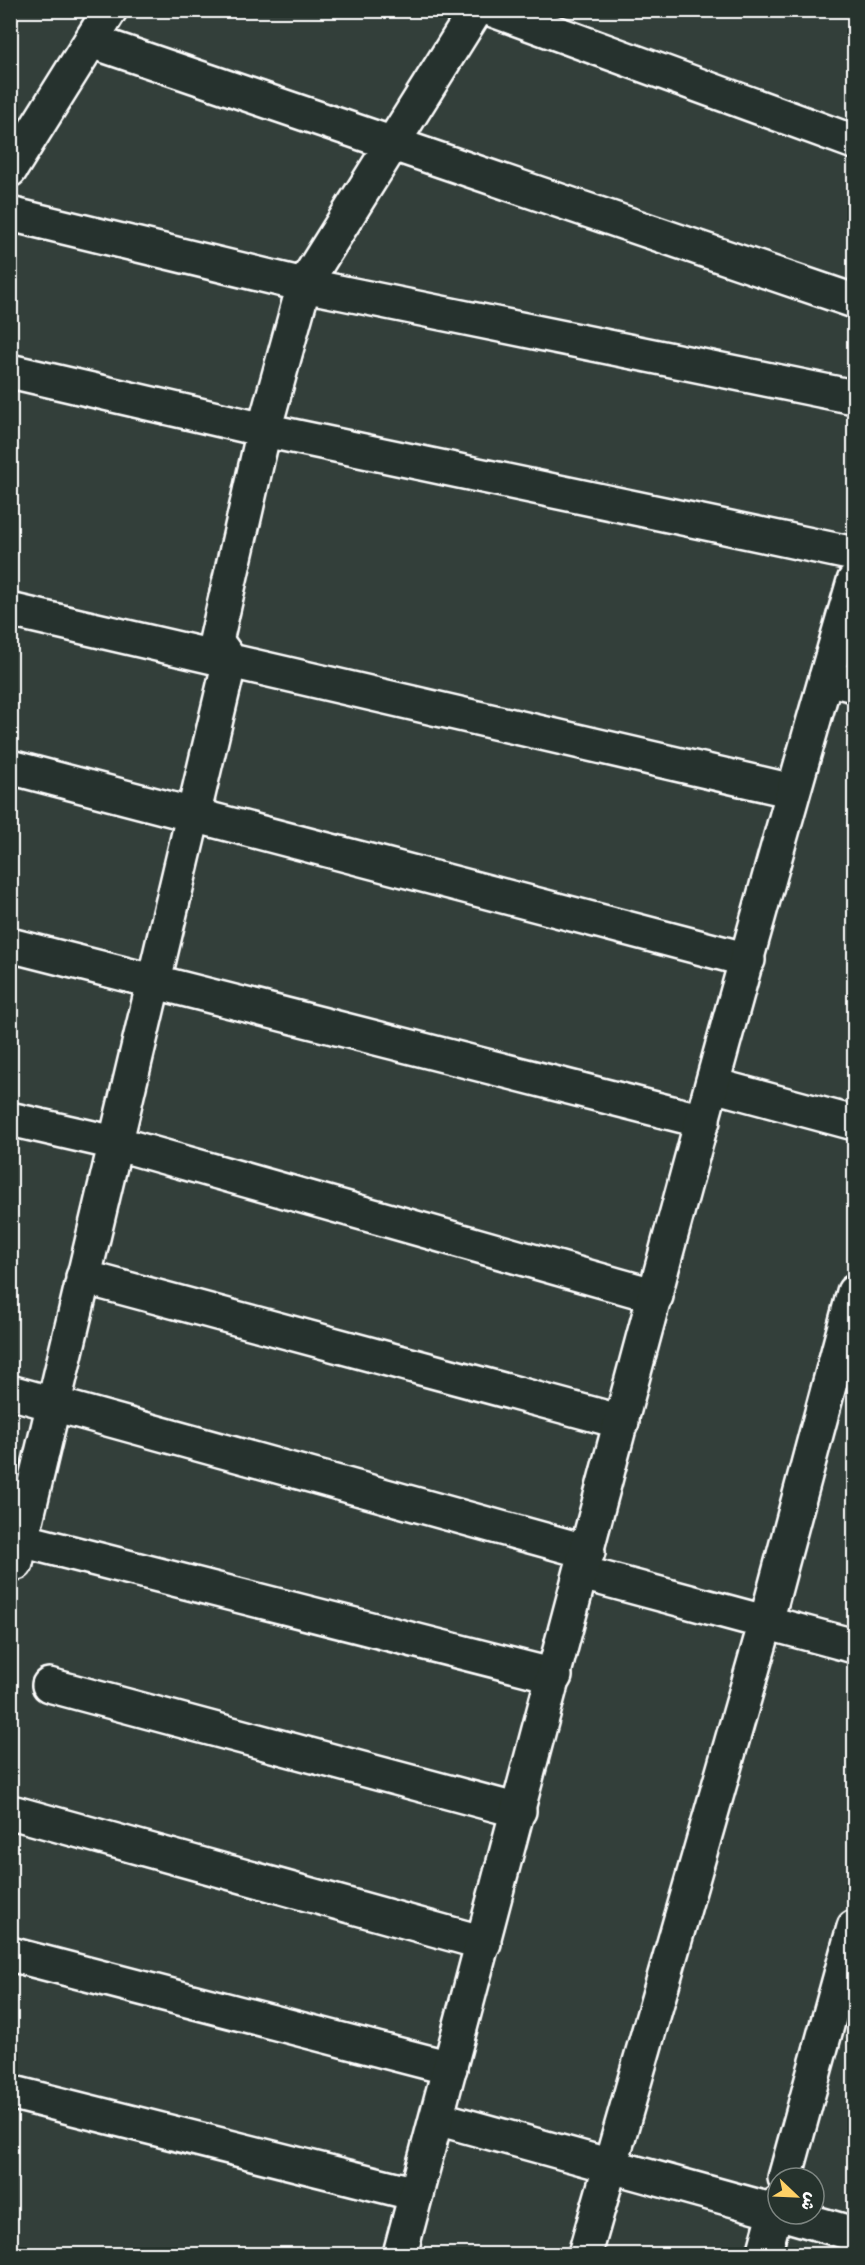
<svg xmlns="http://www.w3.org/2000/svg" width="865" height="2265" viewBox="0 0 865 2265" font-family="'Architects Daughter','Playpen Sans Arabic',sans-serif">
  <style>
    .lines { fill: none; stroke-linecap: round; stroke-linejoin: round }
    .minor-casing { stroke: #fff; stroke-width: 38 }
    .tertiary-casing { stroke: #fff; stroke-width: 38 }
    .minor { stroke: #26332d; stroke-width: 33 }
    .tertiary { stroke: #26332d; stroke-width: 33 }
  </style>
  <rect width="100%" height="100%" fill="#333f3a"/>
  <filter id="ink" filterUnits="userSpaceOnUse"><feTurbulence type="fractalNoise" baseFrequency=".0167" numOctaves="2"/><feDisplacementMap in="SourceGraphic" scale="12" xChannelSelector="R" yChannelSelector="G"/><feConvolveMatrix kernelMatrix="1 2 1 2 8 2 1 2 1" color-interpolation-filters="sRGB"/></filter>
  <g filter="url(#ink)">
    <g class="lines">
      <!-- minor casing -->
      <g class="minor-casing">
        <path id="minor" d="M493 10 854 142
          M91 41 854 301
          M10 170 110 10
          M10 214 304 285 854 397
          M10 371 264 430 854 554
          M10 610 793 791
          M826 678 854 685
          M10 767 748 960
          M10 945 703 1121
          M713 1085 854 1123
          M10 1119 115 1143 656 1296
          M83 1277 622 1422
          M10 1392 588 1552
          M21 1540 555 1676
          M10 1561 16 1563 230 660 216 641 264 430 304 285 476 10
          M582 1573 854 1646
          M49 1685 519 1811
          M15 1813 484 1943
          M10 1954 450 2068
          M10 2092 416 2194
          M437 2118 778 2212
          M785 2178 854 1927
          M784 2214 854 2234
          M585 2254 766 1622 854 1292
          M764 2254 778 2203"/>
      </g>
      <!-- tertiary casing -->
      <g class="tertiary-casing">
        <path id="tertiary" d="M400 2254C549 1696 692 1136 854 581"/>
      </g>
      <!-- minor -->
      <use href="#minor" class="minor"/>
      <!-- tertiary -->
      <use href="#tertiary" class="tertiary"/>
    </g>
  </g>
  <!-- margin -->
  <rect width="865" height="2265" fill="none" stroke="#26332d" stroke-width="36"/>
  <rect x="18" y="18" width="829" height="2229" fill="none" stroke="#fff" stroke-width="2" filter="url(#ink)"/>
  <!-- north arrow -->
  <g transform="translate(796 2196) rotate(113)"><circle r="28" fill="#26332d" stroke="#7d8581" stroke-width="1.5"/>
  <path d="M0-4.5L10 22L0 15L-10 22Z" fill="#ffd166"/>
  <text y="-9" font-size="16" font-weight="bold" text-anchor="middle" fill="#ffffff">ش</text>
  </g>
</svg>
